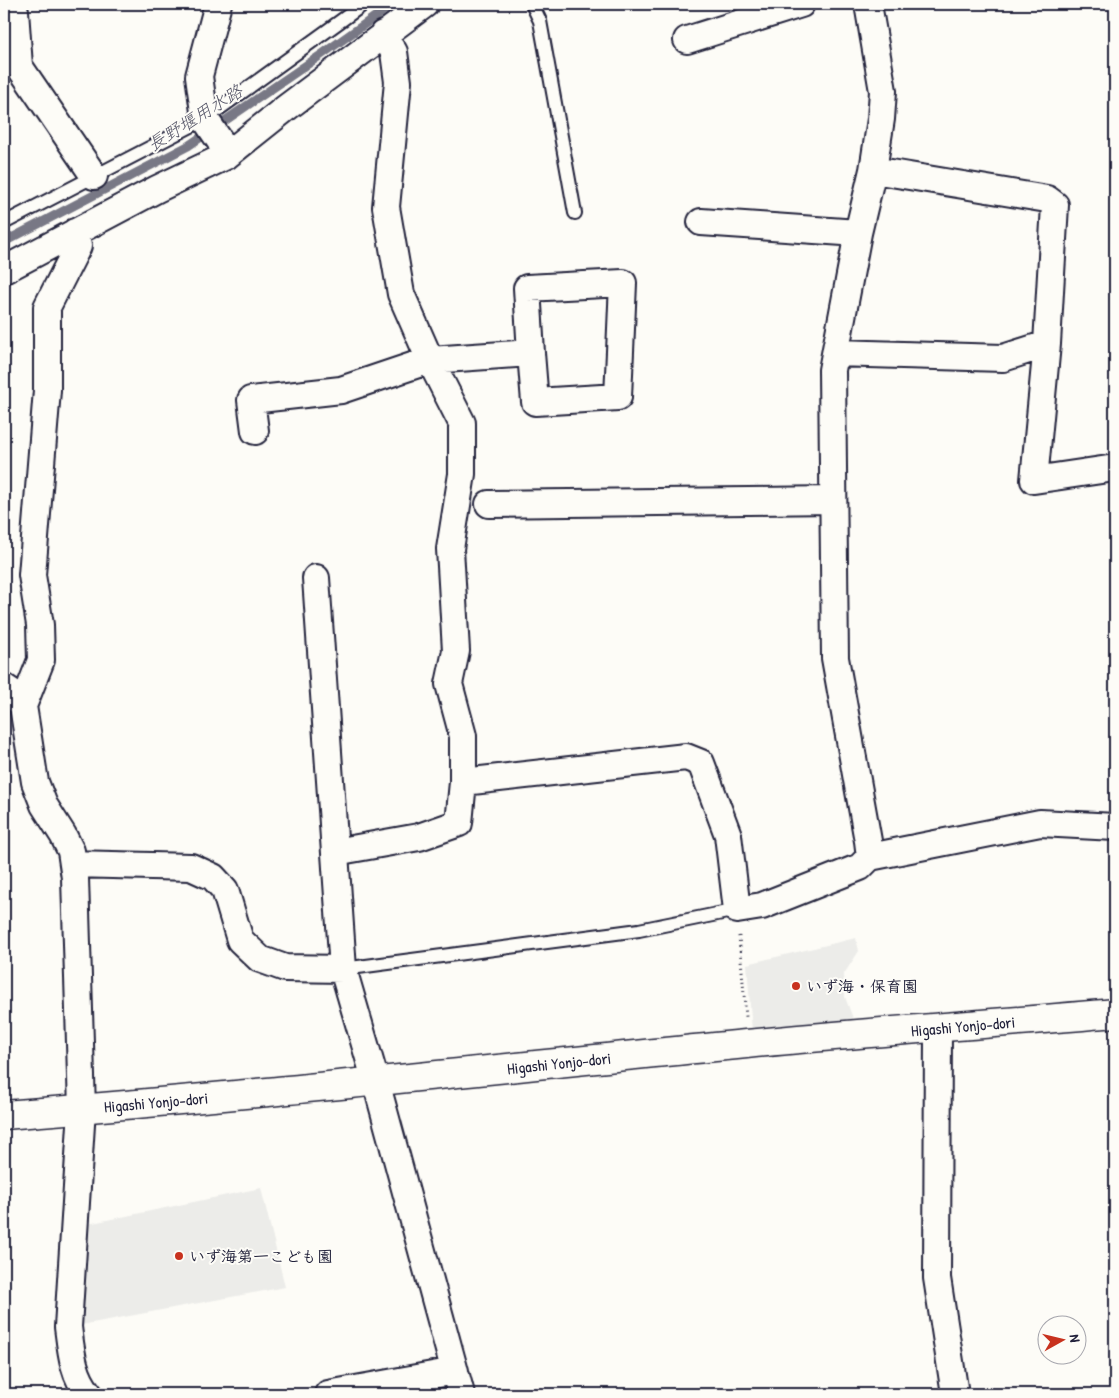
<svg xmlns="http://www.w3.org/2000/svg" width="1119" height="1398" viewBox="0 0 1119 1398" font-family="'Patrick Hand','Klee One',sans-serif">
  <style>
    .built { fill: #ecece9 }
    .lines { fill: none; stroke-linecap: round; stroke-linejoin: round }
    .stream { stroke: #787885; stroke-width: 9 }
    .lane-casing { stroke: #22223b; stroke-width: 16 }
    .street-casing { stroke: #22223b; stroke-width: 30 }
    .secondary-casing { stroke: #22223b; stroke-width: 31 }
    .path { stroke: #22223b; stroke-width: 3; stroke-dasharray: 1 4; stroke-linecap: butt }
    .lane { stroke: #fdfcf7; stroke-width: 12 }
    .street { stroke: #fdfcf7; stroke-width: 26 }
    .secondary { stroke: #fdfcf7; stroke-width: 28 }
    .poi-dot { fill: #c8321e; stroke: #fdfcf7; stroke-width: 2 }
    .labels { text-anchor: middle; stroke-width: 4; stroke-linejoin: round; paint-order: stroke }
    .poi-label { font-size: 16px; font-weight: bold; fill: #22223b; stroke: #fdfcf7; text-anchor: start }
    .street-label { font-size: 16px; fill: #22223b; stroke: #fdfcf7 }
    .water-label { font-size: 18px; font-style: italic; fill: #545466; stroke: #fdfcf7 }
  </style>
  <rect width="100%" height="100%" fill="#fdfcf7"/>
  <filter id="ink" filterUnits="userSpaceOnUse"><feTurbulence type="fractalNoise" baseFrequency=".02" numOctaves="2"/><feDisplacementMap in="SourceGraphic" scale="10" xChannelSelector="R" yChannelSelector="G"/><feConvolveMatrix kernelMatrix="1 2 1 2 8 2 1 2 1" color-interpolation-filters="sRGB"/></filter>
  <g filter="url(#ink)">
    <!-- built -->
    <path class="built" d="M856 938 859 951 844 974 845 997 854 1021 752 1032 747 964Z
      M261 1188 285 1287 76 1326 83 1225Z"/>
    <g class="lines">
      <!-- stream -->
      <path class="stream" d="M4 242 188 146 321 55 393 4"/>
      <!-- lane casing -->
      <g class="lane-casing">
        <path id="lane" d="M532 4 540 21 575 213
          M4 223 205 119 364 4
          M343 969 639 930 737 910"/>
      </g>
      <!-- street casing -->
      <g class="street-casing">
        <path id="street" d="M13 4 15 11 19 66 94 176
          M218 4 199 76 205 119 220 141 226 156
          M868 4 883 91 881 119 873 170 858 233 832 370 835 658 868 841 870 857
          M687 40 801 4
          M873 170 1047 199 1055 205 1047 344 1034 480 1115 468
          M701 222 858 233
          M4 270 157 189 226 156 286 108 425 4
          M836 353 1003 358 1047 344
          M255 431 251 400 341 390 430 360 531 353 527 288 623 283 618 397 535 402 531 353
          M489 504 833 500
          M316 578 343 969 376 1082 461 1394
          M4 687 10 691 23 706 35 782 44 805 63 835 71 851 75 878 82 1109 68 1327C71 1350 73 1376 89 1394
          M23 706 41 660 40 625 32 575 47 390V307L78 246 75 232
          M463 782 686 757 701 763 728 835 737 910 762 906 860 867 870 857 1040 823 1115 827
          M335 852 419 837 459 823 463 782V736L449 684 456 651 450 549 462 474V423L430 360 401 294 386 207 398 82 394 52 383 34
          M73 864 191 867 213 877 225 890 240 940 260 959 285 968 343 969
          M938 1028 937 1278 955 1394
          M328 1394 455 1371"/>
      </g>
      <!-- secondary casing -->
      <g class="secondary-casing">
        <path id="secondary" d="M4 1115C252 1096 499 1068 746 1044 869 1032 992 1024 1115 1013"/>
      </g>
      <!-- path -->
      <path class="path" d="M739 936 746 1017"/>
      <!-- lane -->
      <use href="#lane" class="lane"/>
      <!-- street -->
      <use href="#street" class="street"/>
      <!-- secondary -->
      <use href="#secondary" class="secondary"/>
    </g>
  </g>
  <!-- markers -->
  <g class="poi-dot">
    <circle cx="796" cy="986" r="5"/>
    <circle cx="179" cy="1256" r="5"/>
  </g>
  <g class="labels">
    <!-- poi labels -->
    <g class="poi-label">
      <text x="806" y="992">いず海・保育園</text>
      <text x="189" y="1262">いず海第一こども園</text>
    </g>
    <!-- street labels -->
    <g class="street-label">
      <text transform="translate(963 1026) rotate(-5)" y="6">Higashi Yonjo-dori</text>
      <text transform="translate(559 1063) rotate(-6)" y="6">Higashi Yonjo-dori</text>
      <text transform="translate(156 1102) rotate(-5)" y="6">Higashi Yonjo-dori</text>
    </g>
    <!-- water labels -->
    <g class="water-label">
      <text transform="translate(195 118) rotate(-32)" y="6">長野堰用水路</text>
    </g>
  </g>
  <!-- margin -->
  <rect width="1119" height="1398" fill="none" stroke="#fdfcf7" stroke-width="20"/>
  <rect x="10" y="10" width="1099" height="1378" fill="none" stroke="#22223b" stroke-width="2" filter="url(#ink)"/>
  <!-- north arrow -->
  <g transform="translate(1062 1340) rotate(82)"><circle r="24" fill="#fdfcf7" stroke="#a5a5ac"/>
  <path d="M0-4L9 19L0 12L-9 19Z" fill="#c8321e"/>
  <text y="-8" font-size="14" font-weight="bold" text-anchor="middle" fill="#22223b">N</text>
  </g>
</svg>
